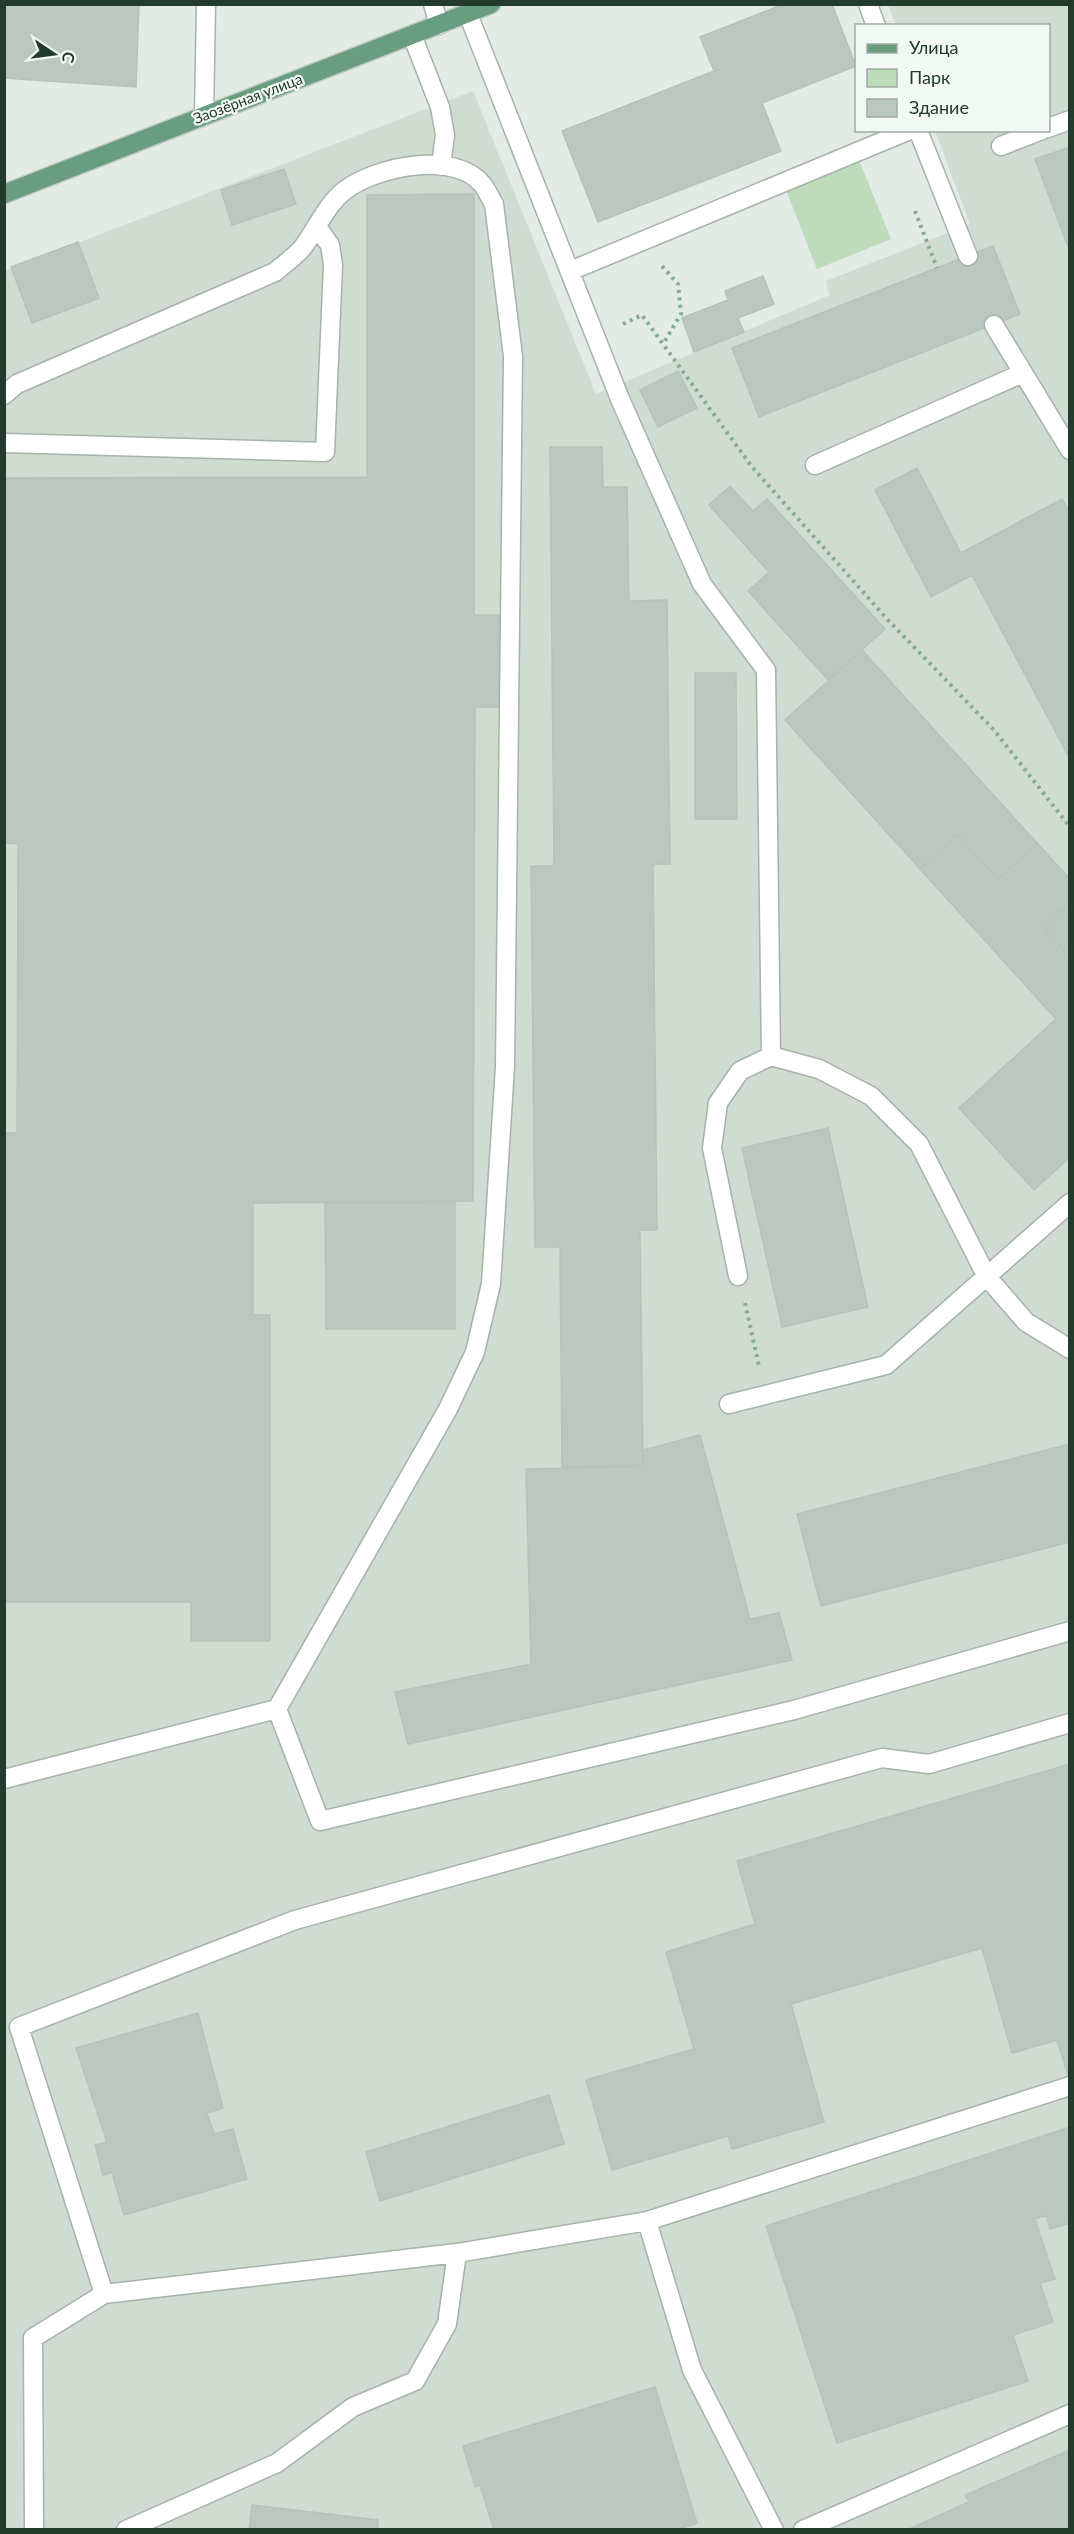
<svg xmlns="http://www.w3.org/2000/svg" width="1074" height="2534" viewBox="0 0 1074 2534" font-family="Lato,sans-serif">
  <style>
    .built { fill: #d0dbd2 }
    .green { fill: #bedbbc }
    .building { fill: #bac8bf; stroke: #b5c4b9; stroke-width: 1.5 }
    .lines { fill: none; stroke-linecap: round; stroke-linejoin: round }
    .minor-tunnel { stroke: #bcc8bf; stroke-width: 18; stroke-dasharray: 18 9; stroke-linecap: butt }
    .minor-casing { stroke: #a5b3a9; stroke-width: 21 }
    .major-casing { stroke: #c1c8c4; stroke-width: 21 }
    .path { stroke: #84ac93; stroke-width: 4; stroke-dasharray: 3 4.5; stroke-linecap: butt }
    .minor { stroke: #fff; stroke-width: 18 }
    .major { stroke: #699d7f; stroke-width: 18 }
    .labels { text-anchor: middle; stroke-width: 4.5; stroke-linejoin: round; paint-order: stroke }
    .street-label { font-size: 15px; fill: #233b2d; stroke: #f2f8f3 }
  </style>
  <rect width="100%" height="100%" fill="#e2ebe4"/>
  <!-- built -->
  <path class="built" d="M888 5H1069V2529L5 2530V271L473 91 596 394 830 295 826 281 970 224 935 131 1048 130V26L896 25Z"/>
  <!-- green -->
  <path class="green" d="M859 160 891 239 817 269 786 190Z"/>
  <!-- building -->
  <path class="building" d="M4 4H139L136 87 4 78Z
    M784 4H832L856 66 762 103 781 151 598 222 562 131 714 71 700 37Z
    M1070 147V252L1035 159Z
    M284 169 296 204 232 225 221 190Z
    M474 194V615H499V707H475L473 1201 253 1203V1315H270V1641H191V1602H4V1133H17L18 844 4 843V478L367 477V195Z
    M78 242 99 298 32 323 11 267Z
    M993 246 1020 314 759 417 732 348Z
    M763 276 774 304 738 318 744 332 694 352 682 318 728 300 725 291Z
    M678 371 697 408 658 427 640 390Z
    M550 447H602L603 487H627L629 601 667 600 670 864H653L657 1230H640L643 1466 562 1467 560 1247H535L531 866H554Z
    M917 468 961 553 1062 499 1070 513V759L972 575 931 597 875 490Z
    M730 486 753 511 767 499 885 629 828 680 748 591 769 572 709 505Z
    M862 650 1037 843 998 879 957 834 920 869 785 720Z
    M695 673H736L737 819H695Z
    M957 834 998 879 1037 843 1070 879V903L1043 927 1070 957V1157L1034 1190 959 1108 1056 1019 920 869Z
    M1070 903V957L1043 927Z
    M828 1128 868 1307 782 1327 742 1148Z
    M455 1202V1329H326L325 1203Z
    M700 1435 750 1619 779 1613 792 1660 408 1744 395 1692 531 1664 526 1469 643 1466V1450Z
    M1070 1444V1542L821 1606 797 1514Z
    M1070 1764V2081L1057 2040 1012 2053 982 1948 791 2004 824 2122 732 2149 728 2136 612 2170 586 2080 694 2049 666 1952 755 1924 737 1861Z
    M198 2013 223 2108 207 2113 214 2134 233 2129 247 2179 124 2215 112 2172 103 2175 95 2145 107 2142 76 2048Z
    M549 2095 564 2144 380 2201 366 2152Z
    M1070 2127V2223L1050 2229 1046 2215 1035 2219 1055 2279 1040 2283 1053 2322 1013 2335 1028 2381 837 2443 766 2226Z
    M655 2387 697 2523 676 2530H494L480 2485 475 2487 463 2446Z
    M1070 2450V2530H907L969 2502 965 2495Z
    M252 2505 378 2520 377 2530H249Z"/>
  <g class="lines">
    <!-- minor-tunnel -->
    <path class="minor-tunnel" d="M968 256 994 325"/>
    <!-- minor casing -->
    <g class="minor-casing">
      <path id="minor" d="M433 4 439 25
        M868 4 876 26
        M468 14 620 399 702 584 766 670 771 1056 819 1069 871 1096 919 1144 987 1277 1026 1322 1070 1349
        M412 35 440 107 445 135 441 166
        M204 116 206 4
        M1048 128 1070 120
        M918 130 968 256
        M1001 146 1042 130
        M570 271 910 130
        M994 325 1070 450
        M4 395 17 384 275 272C284 264 296 256 303 247 316 230 327 204 344 191 374 167 454 150 482 184 487 190 490 198 494 204L513 356 505 1067 491 1284 475 1352 448 1409 277 1709 4 1779
        M4 443 325 452 333 265 330 245 317 227
        M815 465 1023 373
        M738 1276 712 1148 718 1103 740 1071 771 1056
        M729 1404 886 1365 1070 1203
        M277 1709 320 1821 794 1710 1070 1631
        M647 2221 692 2370 774 2530
        M104 2294 457 2253 647 2221 1070 2086
        M34 2530 33 2338 104 2294 19 2027 295 1920 882 1758 929 1764 1070 1723
        M126 2530 277 2463 353 2407 415 2381 447 2324 457 2253
        M803 2530 1070 2414"/>
    </g>
    <!-- major casing -->
    <g class="major-casing">
      <path id="major" d="M4 194 491 4"/>
    </g>
    <!-- path -->
    <path class="path" d="M915 211 937 268
      M662 266 678 284 681 314 663 344
      M623 324 642 315 752 467 888 620 994 730 1070 827
      M745 1303 759 1366"/>
    <!-- minor -->
    <use href="#minor" class="minor"/>
    <!-- major -->
    <use href="#major" class="major"/>
  </g>
  <g class="labels">
    <!-- street labels -->
    <g class="street-label">
      <text transform="translate(248 99) rotate(-21)" y="5">Заозёрная улица</text>
    </g>
  </g>
  <!-- border -->
  <rect width="1074" height="2534" fill="none" stroke="#233b2d" stroke-width="12"/>
  <!-- legend -->
  <rect x="855" y="24" width="195" height="108" fill="#f2f8f3" stroke="#9faca4" stroke-width="1.5"/>
  <rect x="867" y="44" width="30" height="9" fill="#699d7f" stroke="#9faca4" stroke-width="1.5"/>
  <text x="909" y="54" font-size="18" fill="#233b2d">Улица</text>
  <rect x="867" y="69" width="30" height="18" fill="#bedbbc" stroke="#9faca4" stroke-width="1.5"/>
  <text x="909" y="84" font-size="18" fill="#233b2d">Парк</text>
  <rect x="867" y="99" width="30" height="18" fill="#bac8bf" stroke="#9faca4" stroke-width="1.5"/>
  <text x="909" y="114" font-size="18" fill="#233b2d">Здание</text>
  <!-- north arrow -->
  <g transform="translate(54 54) rotate(103)" stroke="#f2f8f3" stroke-width="4.5" paint-order="stroke">
  <path d="M0-4.5L10 22L0 15L-10 22Z" fill="#233b2d"/>
  <text y="-9" font-size="16" font-weight="bold" text-anchor="middle" fill="#233b2d">С</text>
  </g>
</svg>
